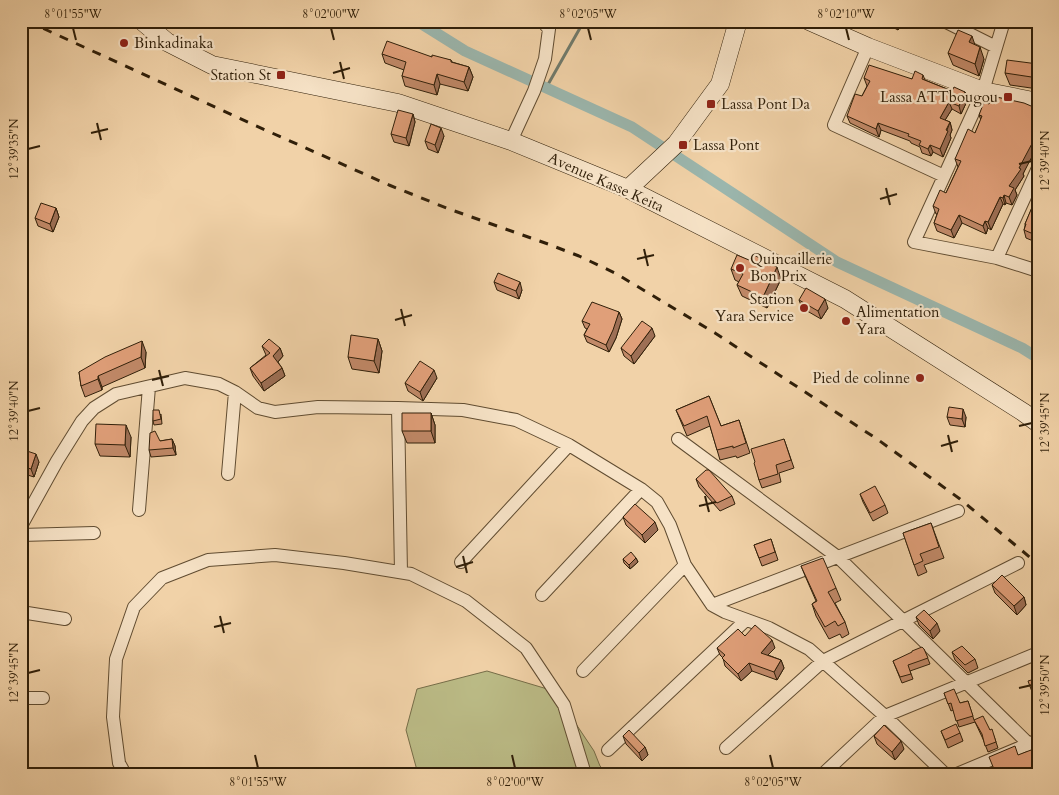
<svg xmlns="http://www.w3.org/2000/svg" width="1059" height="795" viewBox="0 0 1059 795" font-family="Cardo,serif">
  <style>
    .green { fill: #bbbb86; stroke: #766d48 }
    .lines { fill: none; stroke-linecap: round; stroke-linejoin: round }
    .stream { stroke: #707a6b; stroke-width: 3 }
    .canal { stroke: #9bb6ad; stroke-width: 11 }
    .street-casing { stroke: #604c31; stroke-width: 14 }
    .secondary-casing { stroke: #301f09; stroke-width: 19 }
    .street { stroke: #f6e2c6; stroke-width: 12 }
    .secondary { stroke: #f6e2c6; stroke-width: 18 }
    .rail { stroke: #301f09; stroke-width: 3; stroke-dasharray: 9 9; stroke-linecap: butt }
    .wall { fill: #c18968; stroke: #301f09 }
    .shaded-wall { fill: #9d6f55; stroke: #301f09 }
    .building { fill: #e09f79; stroke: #301f09 }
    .ticks { fill: none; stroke: #301f09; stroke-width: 2 }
    .poi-dot { fill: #8f2418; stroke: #f6e2c6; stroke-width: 2 }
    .labels { text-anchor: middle; stroke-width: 4.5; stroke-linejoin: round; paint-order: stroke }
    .poi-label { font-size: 15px; fill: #301f09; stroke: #f6e2c6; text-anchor: start }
    .street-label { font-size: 15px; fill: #301f09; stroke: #f6e2c6 }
    .neatline { fill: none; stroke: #301f09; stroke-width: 2 }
    .ticks-label { font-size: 12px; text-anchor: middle; fill: #301f09 }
  </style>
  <rect width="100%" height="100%" fill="#f1d2a8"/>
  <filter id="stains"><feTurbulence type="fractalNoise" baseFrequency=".004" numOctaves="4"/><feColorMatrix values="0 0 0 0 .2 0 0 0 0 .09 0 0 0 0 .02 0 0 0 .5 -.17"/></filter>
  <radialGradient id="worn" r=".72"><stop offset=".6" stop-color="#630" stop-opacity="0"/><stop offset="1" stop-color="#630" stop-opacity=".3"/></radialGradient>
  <!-- green -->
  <path class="green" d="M487 671 554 691 594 751 600 766 608 774H418L406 730 417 689Z"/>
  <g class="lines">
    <!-- stream -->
    <path class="stream" d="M546 88 584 21"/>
    <!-- canal -->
    <path class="canal" d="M417 21 465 51 632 127 837 262 1022 348 1038 358"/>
    <!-- street casing -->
    <g class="street-casing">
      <path id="street" d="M944 21 996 47
        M1004 21 983 91 914 242 997 258 1038 271
        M868 47 834 125 944 176
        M511 141 534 91 545 59 549 29 542 21
        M997 258 1038 168
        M398 408 401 572
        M678 439 839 558 1038 753
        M228 474 235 392
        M139 510 149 387
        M21 526 57 461 82 421 94 408 116 394 185 378 219 384 235 392 258 408 275 412 318 407 398 408 463 410 516 420 569 445 641 489 657 502 670 525 685 565 712 605 725 612 769 628 809 649 885 716 945 774
        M21 535 94 533
        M461 562 569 445
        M542 595 641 489
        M712 605 958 511
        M21 612 65 619
        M583 671 685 565
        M21 698H43
        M726 748 823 661 1018 563
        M608 750 746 620
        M125 774 119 763 113 717 116 659 134 607 162 578 208 560 275 555 344 563 411 574 466 601 526 648 564 705 585 774
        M316 774H329
        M823 774 885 716 1038 653
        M957 774 1038 740"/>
    </g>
    <!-- secondary casing -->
    <g class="secondary-casing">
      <path id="secondary" d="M142 21 167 42 212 65 398 103 511 141 628 189 845 299 1023 412 1038 423
        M809 21 868 47 983 91 1038 102
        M628 189 676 144 720 84 738 21"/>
    </g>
    <!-- street -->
    <use href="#street" class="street"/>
    <!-- secondary -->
    <use href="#secondary" class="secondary"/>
    <!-- rail -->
    <path class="rail" d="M27 21 254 125 389 185 449 209 548 244 579 256 615 273 715 333 877 439 960 499 1038 564"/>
  </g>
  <!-- wall -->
  <path class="wall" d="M871 21H880L879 24Z
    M881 21H903L898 30Z
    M978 21H990L989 25Z
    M948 53 984 59 979 76 953 65Z
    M382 54 432 57 451 60 452 62 469 67 473 77 468 91 440 84 437 95 405 86 402 76 404 70 385 63Z
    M1038 64V89L1010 85 1005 73Z
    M923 75 925 80 952 91 965 92 968 99 961 114 952 109 945 120 950 122 952 130 950 135 951 138 943 157 933 152 931 156 922 153 920 147 911 143 910 141 881 130 879 137 850 123 847 116 862 96 867 86 864 78 912 79Z
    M413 114 415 122 409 146 394 142 391 134Z
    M979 115 1037 141 1023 174 1024 176 1015 190 1017 195 1012 205 1006 203 1005 205 1003 204 991 230 988 228 986 234 962 223 954 238 937 231 934 223 937 214H936L933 206 946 193 958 167 955 159 975 133 981 120Z
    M444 136 438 153 428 149 425 141Z
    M1038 190V243L1026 238 1024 230 1025 226V224L1035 201 1034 200Z
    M56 208 59 217 53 232 38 226 35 218Z
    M731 269 781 279 767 308 742 296 737 285 739 282 735 280Z
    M494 282 522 290 519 299 497 290Z
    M799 300 828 308 821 319 802 308Z
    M619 312 622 319 616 338 609 352 587 342 584 335 587 329 585 328 582 321Z
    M655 336 634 364 624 356 621 348Z
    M378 339 382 351 379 373 352 369 348 357Z
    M262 346 280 348 283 356 278 362 282 368 285 376 264 391 253 376 250 368 266 355Z
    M146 352 145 368 102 387V390L85 397 81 386 79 372Z
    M437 378 423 401 408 391 405 383Z
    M709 396 721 426 739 420 750 453 737 458 736 456 720 460 710 426 687 436 676 410Z
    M431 413 435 425V443H407L402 431Z
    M161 414 162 424 154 425 153 421Z
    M947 417H966L965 427 950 425Z
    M131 437 130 457 100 456 95 444Z
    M172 439 175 446 176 455 151 457 149 450 160 441Z
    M784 439 794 468 779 473 781 482 762 488 759 480 755 462Z
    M21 449 39 462 34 477 21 473Z
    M696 479 732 496 735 504 720 511 699 487Z
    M860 494 885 505 888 513 873 521 863 502Z
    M623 517 658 530 645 543 626 525Z
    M931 523 944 558 924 565 927 572 918 576 903 533Z
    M771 539 778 560 762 566 754 545Z
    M636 558 638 562 630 569 624 563 623 559Z
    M801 566 836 588 841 600 835 603 845 622 849 634 842 638 840 634 829 639 816 616 812 604 816 601 806 578Z
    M992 585 1024 597 1026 605 1017 615 995 593Z
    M916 617 940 631 933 639 919 625Z
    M745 636 775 648 768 655 781 660 784 668 777 680 752 671 741 681 725 666 723 658 720 655 717 648Z
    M924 649 930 664 910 671 913 679 902 683 893 661Z
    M952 652 975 659 978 668 968 673 955 660Z
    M944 693 960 703 968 701 974 720 990 730 994 736 998 748 988 752 983 739 975 722 959 727 953 710 951 711Z
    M941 731 960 733 963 741 948 748Z
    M623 736 645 747 648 755 642 761 626 744Z
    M874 736 904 749 895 760 877 744Z"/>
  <!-- shaded-wall -->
  <path class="shaded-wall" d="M895 21H903L898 30Z
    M972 36 976 48 969 42Z
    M980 47 984 59 979 76 975 64Z
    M469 67 473 77 468 91 464 82Z
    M437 74 440 84 437 95 434 85Z
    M965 92 968 99 961 114 959 106Z
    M949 102 952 109 942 125 940 118Z
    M1038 110V124L1033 120Z
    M413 114 415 122 409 146 406 138Z
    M950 122 952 130 950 135 951 138 943 157 940 149Z
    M878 123 881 130 879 137 876 129Z
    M1038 127V145L1023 174 1024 176 1015 190 1017 195 1012 205 1009 197V186L1019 168Z
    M441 128 444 136 438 153 435 145Z
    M930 145 933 152 931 156 928 149Z
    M1004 195 1006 203 1005 205 1003 198Z
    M1000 197 1003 204 991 230 988 222Z
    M56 208 59 217 53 232 50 224Z
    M959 215 962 223 954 238 951 230Z
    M985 221 988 228 986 234 983 226Z
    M777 267 781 279 767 308 763 297Z
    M520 282 522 290 519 299 516 291Z
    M825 299 828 308 821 319 818 311Z
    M619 312 622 319 616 338 609 352 606 345Z
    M652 328 655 336 634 364 631 356Z
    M378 339 382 351 379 373 374 361Z
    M142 341 146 352 145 368 141 357Z
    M280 348 283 356 276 364 273 356Z
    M282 368 285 376 264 391 261 383Z
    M434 370 437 378 423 401 420 392Z
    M98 376 102 387V390L98 379Z
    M963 409 966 417 965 427 962 419Z
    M431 413 435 425V443L431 431Z
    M126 425 131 437 130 457 125 445Z
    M172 439 175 446 176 455 173 448Z
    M36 454 39 462 34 477 31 469Z
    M655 522 658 530 645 543 642 535Z
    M636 558 638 562 630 569 629 565Z
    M1024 597 1026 605 1017 615 1014 606Z
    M937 623 940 631 933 639 930 631Z
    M772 640 775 648 763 660 761 653Z
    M781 660 784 668 777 680 774 672Z
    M749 663 752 671 741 681 738 674Z
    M901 741 904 749 895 760 892 752Z
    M645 747 648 755 642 761 639 753Z"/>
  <!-- building -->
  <path class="building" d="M958 30 972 36 969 42 980 47 975 64 948 53Z
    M387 41 432 57V55L451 60V62L469 67 464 82 437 74 434 85 402 76 406 62 382 54Z
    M1007 60 1038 64V78L1005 73Z
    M869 65 912 79 915 71 923 75 922 79 952 91 954 87 965 92 959 106 949 102 940 118 950 122 946 130 948 131 940 149 930 145 928 149 919 145 921 141 908 136 909 134 878 123 876 129 847 116 855 94 862 96 870 81 864 78Z
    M992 96 1024 103 1038 109 1033 120 1038 123V127L1034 135 1036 136 1019 168 1021 169 1009 186 1014 188 1009 197 1004 195 1003 198 1000 197 988 222 985 221 983 226 959 215 951 230 934 223 939 209 933 206 940 190 946 193 961 161 955 159 968 129 975 133 982 116 979 115 984 102 989 104Z
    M398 110 413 114 406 138 391 134Z
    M431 124 441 128 435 145 425 141Z
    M1038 190V236L1024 230 1026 224H1025L1035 200H1034Z
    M41 203 56 208 50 224 35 218Z
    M752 254 777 267 763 297 737 285 743 274 731 269 737 255 749 260Z
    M498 273 520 282 516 291 494 282Z
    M806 288 825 299 818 311 799 300Z
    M592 302 619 312 613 330 606 345 584 335 590 324 582 321Z
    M642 321 652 328 631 356 621 348Z
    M351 335 378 339 374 361 348 357Z
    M269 339 280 348 273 356 282 368 261 383 250 368 270 353 262 346Z
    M142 341 141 357 98 376V379L81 386 79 372 105 357Z
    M420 361 434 370 420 392 405 383Z
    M709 396 721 426 739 420 746 443 733 448V446L717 450 707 416 684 426 676 410Z
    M949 407 963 409 962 419 947 417Z
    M153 410H159L161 419 153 421Z
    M402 413H431V431H402Z
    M96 424 126 425 125 445 95 444Z
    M155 431 160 441 172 439 173 448 149 450 150 433Z
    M784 439 791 460 776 465 778 474 759 480 754 463 755 462 751 449Z
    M21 449 36 454 31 469 21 466Z
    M706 470H709L732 496 717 503 696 479Z
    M875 486 885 505 870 513 860 494Z
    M635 504 655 522 642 535 623 517Z
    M931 523 939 547 920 554 923 561 914 565 903 533Z
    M771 539 775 552 759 558 754 545Z
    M631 552 636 558 629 565 623 559Z
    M823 558 836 588 828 592 845 622 838 626 835 621 825 627 812 604 817 601 801 566Z
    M1002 575 1024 597 1014 606 992 585Z
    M924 610 937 623 930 631 916 617Z
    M755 625 772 640 761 653 781 660 774 672 749 663 738 674 722 658 725 655 717 648 738 629 745 636Z
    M962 646 975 659 965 665 952 652Z
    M922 647 924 649 928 658 908 665 911 674 900 677 893 661 912 652V651Z
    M1038 678V708L1028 681Z
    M954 689 960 703 968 701 973 716 956 721 951 703 948 704 944 693Z
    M983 716 990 730 992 729 996 742 985 746 982 734 974 720Z
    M956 724 960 733 945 740 941 731Z
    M884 725 901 741 892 752 874 736Z
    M629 730 645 747 639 753 623 736Z
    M1015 746 1018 755 1031 750 1038 767V774H996L989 757Z"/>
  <!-- ticks -->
  <path class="ticks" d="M73 28 76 40M331 28 334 40M588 28 591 40M846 28 849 40M340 62 344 79M333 73 350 68M97 123 101 140M91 133 108 129M28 149 40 146M1019 164 1032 161M886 188 890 205M880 199 897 194M644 249 648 266M637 259 654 255M401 309 405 326M395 320 412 315M159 370 163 386M152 380 169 376M28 411 40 408M1019 426 1032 423M948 435 952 452M941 446 958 441M705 496 709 512M699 506 716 502M463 556 467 573M456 567 473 562M220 616 224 633M214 627 231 623M28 673 40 670M1019 688 1032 685M255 755 258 768M512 755 515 768M770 755 773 768"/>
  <!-- markers -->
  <g class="poi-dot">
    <circle cx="124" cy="43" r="5"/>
    <rect x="276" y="70" width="10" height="10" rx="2.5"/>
    <rect x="1003" y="92" width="10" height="10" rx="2.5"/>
    <rect x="706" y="99" width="10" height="10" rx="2.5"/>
    <rect x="678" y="140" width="10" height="10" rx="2.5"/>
    <circle cx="740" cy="268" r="5"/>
    <circle cx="804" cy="308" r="5"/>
    <circle cx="846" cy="321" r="5"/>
    <circle cx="920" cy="378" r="5"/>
  </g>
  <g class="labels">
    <!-- poi labels -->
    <g class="poi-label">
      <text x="134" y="48">Binkadinaka</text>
      <text x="271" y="80" text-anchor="end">Station St</text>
      <text x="998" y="102" text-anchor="end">Lassa ATTbougou</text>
      <text x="721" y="109">Lassa Pont Da</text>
      <text x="693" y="150">Lassa Pont</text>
      <text x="750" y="264">Quincaillerie<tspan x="750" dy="17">Bon Prix</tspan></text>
      <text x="794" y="304" text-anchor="end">Station<tspan x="794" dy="17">Yara Service</tspan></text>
      <text x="856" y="317">Alimentation<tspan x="856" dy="17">Yara</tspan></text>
      <text x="910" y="383" text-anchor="end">Pied de colinne</text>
    </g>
    <!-- street labels -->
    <g class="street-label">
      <text transform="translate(606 182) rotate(24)" y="5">Avenue Kasse Keita</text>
    </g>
  </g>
  <!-- margin -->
  <rect width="1059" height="795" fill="none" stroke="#f1d2a8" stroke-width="55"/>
  <rect x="28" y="28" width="1004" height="740" class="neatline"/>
  <g class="ticks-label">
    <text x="73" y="18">8°01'55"W</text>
    <text x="331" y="18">8°02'00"W</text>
    <text x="588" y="18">8°02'05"W</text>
    <text x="846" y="18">8°02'10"W</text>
    <text transform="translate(14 149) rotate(-90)" y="4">12°39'35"N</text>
    <text transform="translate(1045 161) rotate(-90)" y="4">12°39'40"N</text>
    <text transform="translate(14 411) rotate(-90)" y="4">12°39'40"N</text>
    <text transform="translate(1045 423) rotate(-90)" y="4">12°39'45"N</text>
    <text transform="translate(14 673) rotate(-90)" y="4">12°39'45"N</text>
    <text transform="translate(1045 685) rotate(-90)" y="4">12°39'50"N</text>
    <text x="258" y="786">8°01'55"W</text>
    <text x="515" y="786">8°02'00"W</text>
    <text x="773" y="786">8°02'05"W</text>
  </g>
  <rect width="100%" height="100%" filter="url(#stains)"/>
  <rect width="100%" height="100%" fill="url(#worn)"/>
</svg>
